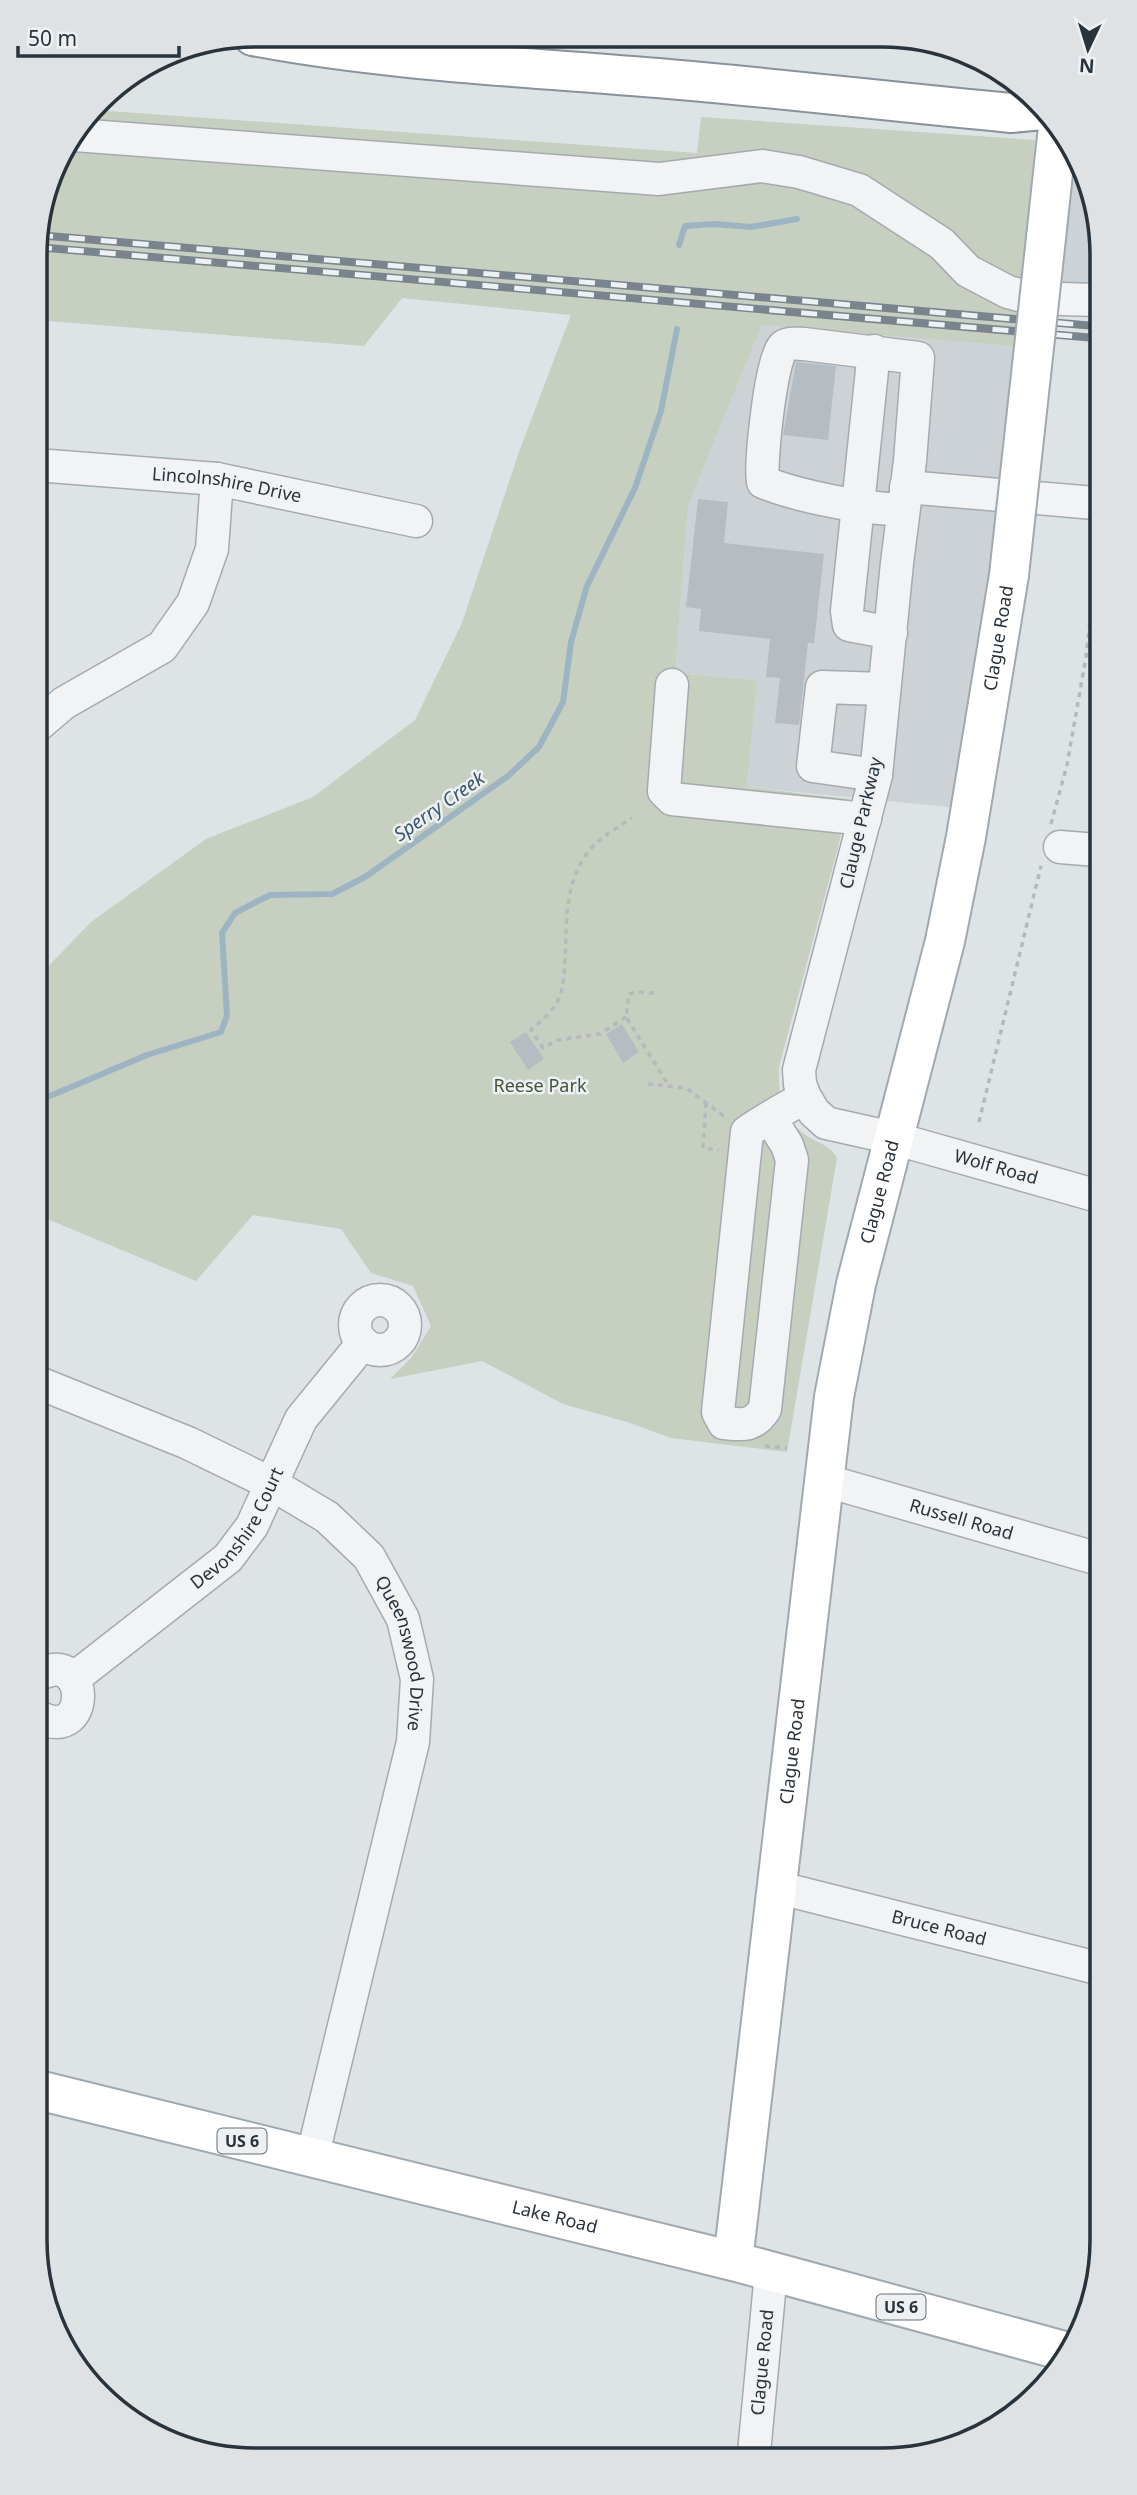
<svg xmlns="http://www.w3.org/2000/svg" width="1137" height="2495" viewBox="0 0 1137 2495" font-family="'Noto Sans',sans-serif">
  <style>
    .built { fill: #cdd2d7 }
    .green { fill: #c6cfc0 }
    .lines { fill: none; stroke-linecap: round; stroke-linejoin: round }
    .stream { stroke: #9db5c2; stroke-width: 6 }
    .building { fill: #b6bdc2 }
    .minor-casing { stroke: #a4abaf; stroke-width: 35 }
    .major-casing { stroke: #9fa9b0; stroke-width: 42 }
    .highway-casing { stroke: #88929b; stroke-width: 42 }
    .path { stroke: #b5b9bd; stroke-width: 3.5; stroke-dasharray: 5 5; stroke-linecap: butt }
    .minor { stroke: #f1f3f5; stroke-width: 32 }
    .major { stroke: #fff; stroke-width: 38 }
    .highway { stroke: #fff; stroke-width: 38 }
    .rail-casing { stroke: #7a848e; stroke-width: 8 }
    .rail { stroke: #eef1f4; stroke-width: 5; stroke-dasharray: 16; stroke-linecap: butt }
    .major-bridge-casing { stroke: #9fa9b0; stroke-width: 42; stroke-linecap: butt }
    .major-bridge { stroke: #fff; stroke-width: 38 }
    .labels { text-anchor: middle; stroke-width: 5; stroke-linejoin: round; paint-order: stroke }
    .shield { fill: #eef1f4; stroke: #646c72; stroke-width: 2 }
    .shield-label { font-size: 16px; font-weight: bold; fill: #29333b }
    .street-label { font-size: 18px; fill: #29333b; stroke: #eef1f4 }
    .park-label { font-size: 18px; fill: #425538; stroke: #eef1f4 }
    .water-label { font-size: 19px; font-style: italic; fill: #38566a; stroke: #eef1f4 }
    .rim { fill: none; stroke: #29333b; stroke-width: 3.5 }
  </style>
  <rect width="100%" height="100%" fill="#dee3e6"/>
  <!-- built -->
  <path class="built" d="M1072 145 1094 198 1095 317 1047 313Z
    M762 325 1022 347 959 808 747 787 757 680 675 673 688 506Z"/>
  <!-- green -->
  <path class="green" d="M95 110 697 153 701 117 1035 140 1022 347 762 325 688 506 675 673 757 680 747 787 849 799 838 847 779 1067C778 1102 782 1123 816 1141 826 1146 831 1148 837 1158L787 1452 671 1438 627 1422 563 1404 482 1361 390 1379 411 1358 431 1326 413 1286 371 1273 341 1229 253 1215 196 1281 45 1218 39 1227 38 977 91 922 206 839 313 797 415 720 462 623 520 449 571 315 402 298 364 346 36 320V241L58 158Z"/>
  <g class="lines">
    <!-- stream -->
    <path class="stream" d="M679 245 685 226 714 224 751 227 797 219
      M38 1101 147 1055 221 1032 227 1016 222 933 235 913 270 895 332 894 365 877 508 776 539 747 563 702 571 642 587 586 635 488 661 411 677 329"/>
  </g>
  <!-- building -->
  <path class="building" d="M796 362 836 366 828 440 783 435Z
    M698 499 728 502 724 543 824 554 814 643H808L799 725 775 723 780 678 766 677 770 639 699 631 701 609 686 607Z
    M622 1024 639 1052 623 1063 606 1034Z
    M526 1032 544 1059 528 1070 510 1042Z"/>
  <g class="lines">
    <!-- minor casing -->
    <g class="minor-casing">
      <g id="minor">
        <path d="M75 135 659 179 762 166 799 172 859 190 942 244 968 271 1008 292 1031 298 1095 300"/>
        <path d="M874 351 847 611 849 625 891 633"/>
        <path id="s1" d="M36 465 217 479 416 521"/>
        <path d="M906 487 1095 503"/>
        <path id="s2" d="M903 509C866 510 797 496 763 482 760 463 771 358 783 347 788 342 798 344 804 344L918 358 910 461 897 563 876 775 799 1070 800 1084 805 1097 814 1112 826 1123 893 1138 1098 1196"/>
        <path d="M672 685 664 791 672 799 865 819"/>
        <path d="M37 726 64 703 162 647 193 603 212 549 217 479"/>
        <path d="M876 775 813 766 822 687 884 689"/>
        <path d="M1060 847 1097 850"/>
        <path d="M770 1118 787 1145 792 1160 765 1409C753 1427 743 1425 724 1423L718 1412 747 1132C765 1119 785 1109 805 1097"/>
        <circle cx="380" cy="1325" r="25"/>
        <path id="s3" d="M39 1383 188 1443 270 1483 327 1517 369 1557 403 1619 417 1679 413 1742 312 2158"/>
        <path id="s4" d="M823 1480 1099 1559"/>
        <path d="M40 1674C90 1649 91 1742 41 1718"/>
        <path id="s5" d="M73 1679 228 1558 252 1526 301 1419 363 1343"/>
        <path id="s6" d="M776 1887 1101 1969"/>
        <path id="s7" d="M754 2453 771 2272"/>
      </g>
    </g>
    <!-- major casing -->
    <g class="major-casing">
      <g id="major">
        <path d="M1046 238 1058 127"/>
        <path id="s8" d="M42 2091 733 2261 1068 2352"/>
        <path id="s9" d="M733 2261 834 1397 856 1284 945 941 966 837 1009 575"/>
      </g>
    </g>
    <!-- highway casing -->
    <g class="highway-casing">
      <path id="highway" d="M253 36C384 61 525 67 658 78 776 88 893 102 1011 113L1044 110"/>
    </g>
    <!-- path -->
    <path class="path" d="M1051 824 1067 765 1086 657 1096 568
      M654 993 637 992 629 994 626 1017 669 1086
      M626 1017 600 1034 557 1040 543 1048 531 1030C541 1021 550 1014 557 1002 564 989 564 974 565 960 567 924 564 886 586 855 598 838 615 829 632 818
      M648 1084 686 1088 725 1117
      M706 1103 703 1148 719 1150
      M979 1122 1041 866
      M765 1446 787 1448"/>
    <!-- minor -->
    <use href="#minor" class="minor"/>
    <!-- major -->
    <use href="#major" class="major"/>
    <!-- highway -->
    <use href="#highway" class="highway"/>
    <!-- rail casing -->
    <g class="rail-casing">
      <path id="rail" d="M37 235 1095 326
        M36 247 1095 338"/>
    </g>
    <!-- rail -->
    <use href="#rail" class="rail"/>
    <!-- major-bridge casing -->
    <g class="major-bridge-casing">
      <path id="major-bridge" d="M1009 575 1046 238"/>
    </g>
    <!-- major-bridge -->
    <use href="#major-bridge" class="major-bridge"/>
  </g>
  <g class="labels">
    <!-- shield labels -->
    <g class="shield">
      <rect x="217.5" y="2128.5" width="49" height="25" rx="5"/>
      <rect x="876.5" y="2294.5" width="49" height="25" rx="5"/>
    </g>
    <g class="shield-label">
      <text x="242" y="2147">US 6</text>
      <text x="901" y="2313">US 6</text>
    </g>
    <!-- street labels -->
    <g class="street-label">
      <text dy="6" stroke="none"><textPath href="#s1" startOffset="192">Lincolnshire Drive</textPath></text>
      <text dy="6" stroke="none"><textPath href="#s9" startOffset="1647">Clague Road</textPath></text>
      <text transform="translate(861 823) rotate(-77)" y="6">Clauge Parkway</text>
      <text dy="6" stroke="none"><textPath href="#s2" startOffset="1379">Wolf Road</textPath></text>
      <text dy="6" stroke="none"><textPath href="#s9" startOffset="1080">Clague Road</textPath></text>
      <text dy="6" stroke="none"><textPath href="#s4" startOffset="144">Russell Road</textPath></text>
      <text dy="6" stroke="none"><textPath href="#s5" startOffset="226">Devonshire Court</textPath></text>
      <text dy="6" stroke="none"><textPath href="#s3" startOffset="480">Queenswood Drive</textPath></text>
      <text dy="6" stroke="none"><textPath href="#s9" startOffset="513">Clague Road</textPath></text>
      <text dy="6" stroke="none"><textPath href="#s6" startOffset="168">Bruce Road</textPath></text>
      <text dy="6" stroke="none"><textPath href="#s8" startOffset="528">Lake Road</textPath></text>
      <text dy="6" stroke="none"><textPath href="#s7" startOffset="91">Clague Road</textPath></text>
    </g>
    <!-- park labels -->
    <g class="park-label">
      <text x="540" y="1092">Reese Park</text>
    </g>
    <!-- water labels -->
    <g class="water-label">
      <text transform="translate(439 806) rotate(-35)" y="7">Sperry Creek</text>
    </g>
  </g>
  <!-- crop -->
  <path d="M0 0H1137V2495H0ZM255 47H882A208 208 0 0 1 1090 255V2240A208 208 0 0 1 882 2448H255A208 208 0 0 1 47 2240V255A208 208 0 0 1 255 47Z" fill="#dee2e5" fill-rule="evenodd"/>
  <path class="rim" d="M255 47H882A208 208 0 0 1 1090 255V2240A208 208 0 0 1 882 2448H255A208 208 0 0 1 47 2240V255A208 208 0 0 1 255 47Z"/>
  <!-- north arrow -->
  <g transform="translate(1088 49) rotate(184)" stroke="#eef1f4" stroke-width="5" paint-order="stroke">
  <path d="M0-5L12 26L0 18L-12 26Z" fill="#29333b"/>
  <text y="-10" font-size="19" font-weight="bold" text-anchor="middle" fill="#29333b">N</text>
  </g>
  <!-- scale -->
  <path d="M18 46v10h161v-10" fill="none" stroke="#29333b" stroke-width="3.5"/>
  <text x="28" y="46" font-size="21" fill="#29333b" stroke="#eef1f4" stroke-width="5" paint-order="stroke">50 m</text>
</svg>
